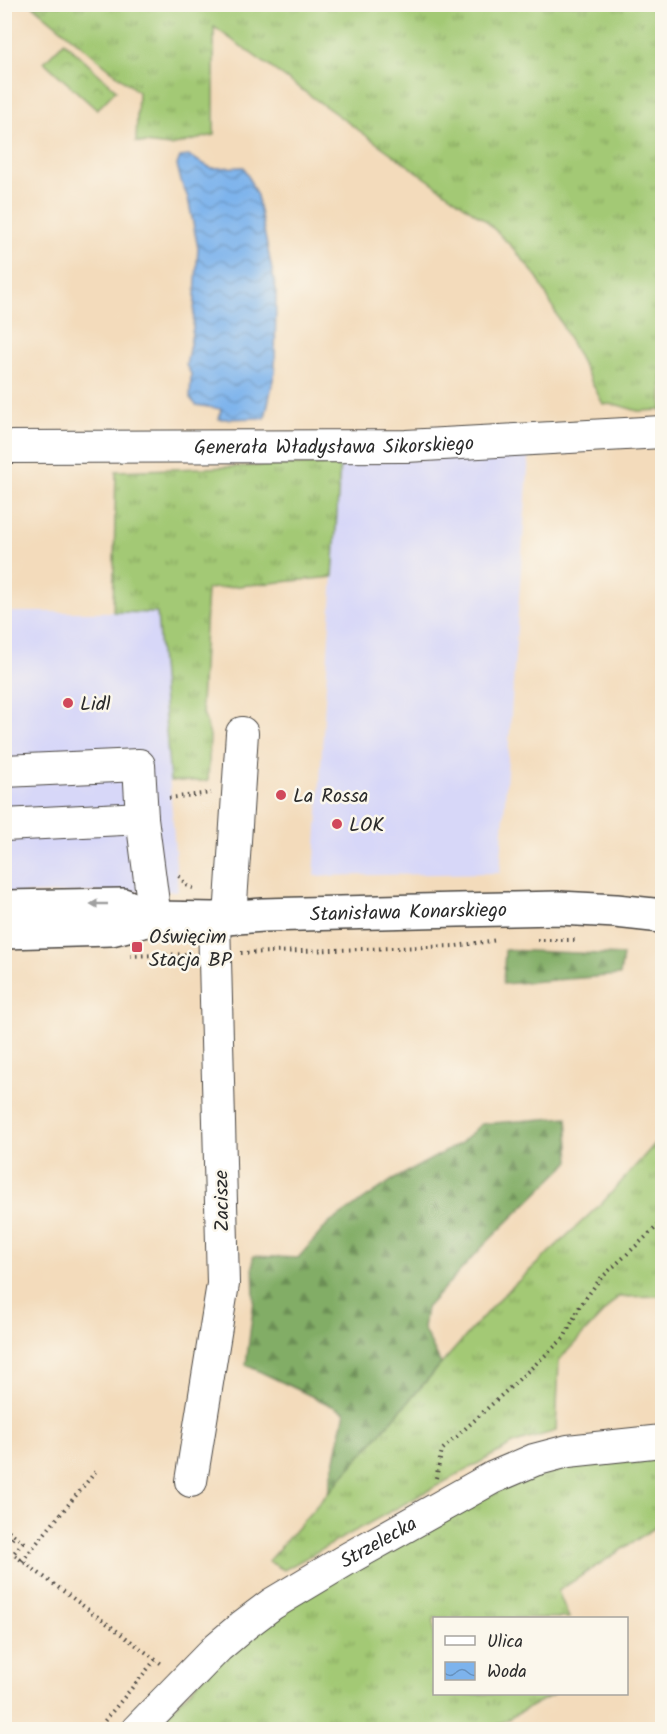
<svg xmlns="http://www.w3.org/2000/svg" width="667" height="1734" viewBox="0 0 667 1734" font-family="Kalam,sans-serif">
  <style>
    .built { fill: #d7d7f8 }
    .grass { fill: url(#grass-tufts); stroke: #677a50; stroke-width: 1.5 }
    .forest { fill: url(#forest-firs); stroke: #566c48; stroke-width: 1.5 }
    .park { fill: url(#park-crowns); stroke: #677a50; stroke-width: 1.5 }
    .water { fill: url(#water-waves); stroke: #546f8c; stroke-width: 1.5 }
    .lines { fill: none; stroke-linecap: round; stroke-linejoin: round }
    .minor-casing { stroke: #494541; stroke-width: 34 }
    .major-casing { stroke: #494541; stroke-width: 36 }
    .path { stroke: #494541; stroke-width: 4; stroke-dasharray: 1.5 4.5; stroke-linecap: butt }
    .minor { stroke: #fff; stroke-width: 32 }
    .major { stroke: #fff; stroke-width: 33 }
    .oneway { fill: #a0a0a0 }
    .poi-dot { fill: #d1495b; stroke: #fbf7ec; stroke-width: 2 }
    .labels { text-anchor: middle; stroke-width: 5; stroke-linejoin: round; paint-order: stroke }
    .street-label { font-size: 20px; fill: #2b2b2b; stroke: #fbf7ec }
    .poi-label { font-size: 20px; fill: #2b2b2b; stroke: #fbf7ec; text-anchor: start }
  </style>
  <defs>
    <pattern id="grass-tufts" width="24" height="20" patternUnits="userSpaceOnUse" patternTransform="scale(1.5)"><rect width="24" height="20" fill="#a3c974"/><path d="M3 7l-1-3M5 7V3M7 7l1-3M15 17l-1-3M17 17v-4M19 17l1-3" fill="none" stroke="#85a35f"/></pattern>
    <pattern id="forest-firs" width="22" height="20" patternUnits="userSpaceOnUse" patternTransform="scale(1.5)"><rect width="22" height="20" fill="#82ad66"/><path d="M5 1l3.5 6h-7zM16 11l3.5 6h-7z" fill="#6b8d54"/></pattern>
    <pattern id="park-crowns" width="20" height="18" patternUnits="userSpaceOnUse" patternTransform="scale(1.5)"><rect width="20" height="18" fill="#a3c974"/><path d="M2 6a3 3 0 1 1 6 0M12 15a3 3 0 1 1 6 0" fill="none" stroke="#85a35f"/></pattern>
    <pattern id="water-waves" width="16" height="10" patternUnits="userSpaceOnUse" patternTransform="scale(1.5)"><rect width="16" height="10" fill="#7db3ec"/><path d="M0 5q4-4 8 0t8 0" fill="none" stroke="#6792bf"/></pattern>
  </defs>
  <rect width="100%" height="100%" fill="#fbf7ec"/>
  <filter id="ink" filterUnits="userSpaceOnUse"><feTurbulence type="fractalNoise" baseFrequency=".0167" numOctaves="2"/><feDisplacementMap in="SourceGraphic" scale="12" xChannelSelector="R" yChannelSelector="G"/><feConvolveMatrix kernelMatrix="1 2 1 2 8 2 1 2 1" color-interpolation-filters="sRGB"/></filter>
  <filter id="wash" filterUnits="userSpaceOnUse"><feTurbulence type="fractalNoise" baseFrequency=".008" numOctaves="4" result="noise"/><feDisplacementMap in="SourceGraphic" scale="24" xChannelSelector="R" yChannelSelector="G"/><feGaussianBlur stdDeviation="1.35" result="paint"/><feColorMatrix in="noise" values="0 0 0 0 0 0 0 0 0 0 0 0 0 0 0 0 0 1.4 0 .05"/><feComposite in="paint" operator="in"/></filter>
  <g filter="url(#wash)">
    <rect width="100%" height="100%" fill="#f3dbbb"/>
    <!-- built -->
    <path class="built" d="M529 454 500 873 314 876 340 463Z
      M4 612H157L178 891 5 894Z"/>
    <!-- grass -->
    <path class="grass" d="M32 5H662V410L638 411 618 405 603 404 537 277 513 248 486 221 214 27V135L171 146 136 142 138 92Z
      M340 463 333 577 207 589 201 705 210 736 208 781H170L157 613 113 612 116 471Z
      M662 1136V1296L618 1297 559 1360 556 1431 515 1443 284 1570 268 1561 495 1303 605 1200Z
      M662 1451V1523L558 1591 569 1618H434V1694H554L490 1729 152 1730 229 1650 290 1602 489 1495 559 1464Z"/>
    <!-- forest -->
    <path class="forest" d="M505 950 623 955 620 975 503 984Z
      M567 1117 570 1161 485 1244 426 1308 423 1328 441 1364 328 1493 345 1412 246 1365 254 1300 253 1256 298 1258 328 1224 391 1181 461 1143 481 1124Z"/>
    <!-- park -->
    <path class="park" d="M64 42 116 90 97 110 44 62Z"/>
    <!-- water -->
    <path class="water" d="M189 156 211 168 244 167 257 196 276 290 275 371 265 418 219 419 221 409 196 405 190 398 191 374 186 365 193 328 198 248 188 198 181 181 177 165 180 157Z"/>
  </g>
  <g filter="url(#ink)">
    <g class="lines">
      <!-- minor casing -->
      <g class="minor-casing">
        <g id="minor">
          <path id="s1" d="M4 447 406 446 662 432"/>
          <path d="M4 771 139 765 142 818 155 918"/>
          <path d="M4 825 142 818"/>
          <path d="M230 918 242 733"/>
          <path d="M191 1481 223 1284 214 919"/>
          <path id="s2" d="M137 1730 218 1647 244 1625 272 1604 349 1558 492 1478 534 1460 568 1451 662 1441"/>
        </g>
      </g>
      <!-- major casing -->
      <g class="major-casing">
        <g id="major">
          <path d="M4 907 123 905 155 918"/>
          <path id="s3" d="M4 932 111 929 155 918 214 919 263 915 458 910 559 908 616 911 662 916"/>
        </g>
      </g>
      <!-- path -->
      <path class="path" d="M169 798 211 793
        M179 876 187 886 193 888
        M537 940H575
        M241 953 456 946 497 940
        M130 956 189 954
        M436 1478 442 1450 564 1338 580 1306 600 1279 662 1222
        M4 1527 23 1542 13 1554 163 1665
        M4 1548 15 1535
        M22 1561 96 1471
        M4 1719 18 1730
        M97 1730 155 1660"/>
      <!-- minor -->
      <use href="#minor" class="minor"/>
      <!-- major -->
      <use href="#major" class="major"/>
    </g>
    <!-- one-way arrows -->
    <defs><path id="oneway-solid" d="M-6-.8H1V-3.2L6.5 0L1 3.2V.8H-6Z" transform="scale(1.5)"/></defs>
    <use class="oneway" href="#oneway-solid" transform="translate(99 904) rotate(-180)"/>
  </g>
  <!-- markers -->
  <g class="poi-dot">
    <circle cx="68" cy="703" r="6"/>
    <circle cx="281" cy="795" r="6"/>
    <circle cx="337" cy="824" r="6"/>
    <rect x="131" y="941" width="12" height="12" rx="3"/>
  </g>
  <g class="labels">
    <!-- street labels -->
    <g class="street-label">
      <text dy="7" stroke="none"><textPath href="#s1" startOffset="330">Generała Władysława Sikorskiego</textPath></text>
      <text dy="7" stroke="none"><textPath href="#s3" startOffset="406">Stanisława Konarskiego</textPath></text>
      <text transform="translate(221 1201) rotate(-91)" y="7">Zacisze</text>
      <text dy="7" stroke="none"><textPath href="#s2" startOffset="308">Strzelecka</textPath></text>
    </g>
    <!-- poi labels -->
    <g class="poi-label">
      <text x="80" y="710">Lidl</text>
      <text x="293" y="802">La Rossa</text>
      <text x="349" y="831">LOK</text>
      <text x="149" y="943">Oświęcim<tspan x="149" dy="23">Stacja BP</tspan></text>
    </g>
  </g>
  <!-- margin -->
  <rect width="667" height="1734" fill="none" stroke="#fbf7ec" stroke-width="24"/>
  <!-- legend -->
  <rect x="433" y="1617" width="195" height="78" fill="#fbf7ec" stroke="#a8a59f" stroke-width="1.5"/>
  <rect x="445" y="1636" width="30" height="9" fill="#ffffff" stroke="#a8a59f" stroke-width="1.5"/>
  <text x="487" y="1647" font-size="18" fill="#2b2b2b">Ulica</text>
  <rect x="445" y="1662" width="30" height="18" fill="url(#water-waves)" stroke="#a8a59f" stroke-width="1.5"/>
  <text x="487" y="1677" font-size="18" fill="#2b2b2b">Woda</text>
</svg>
